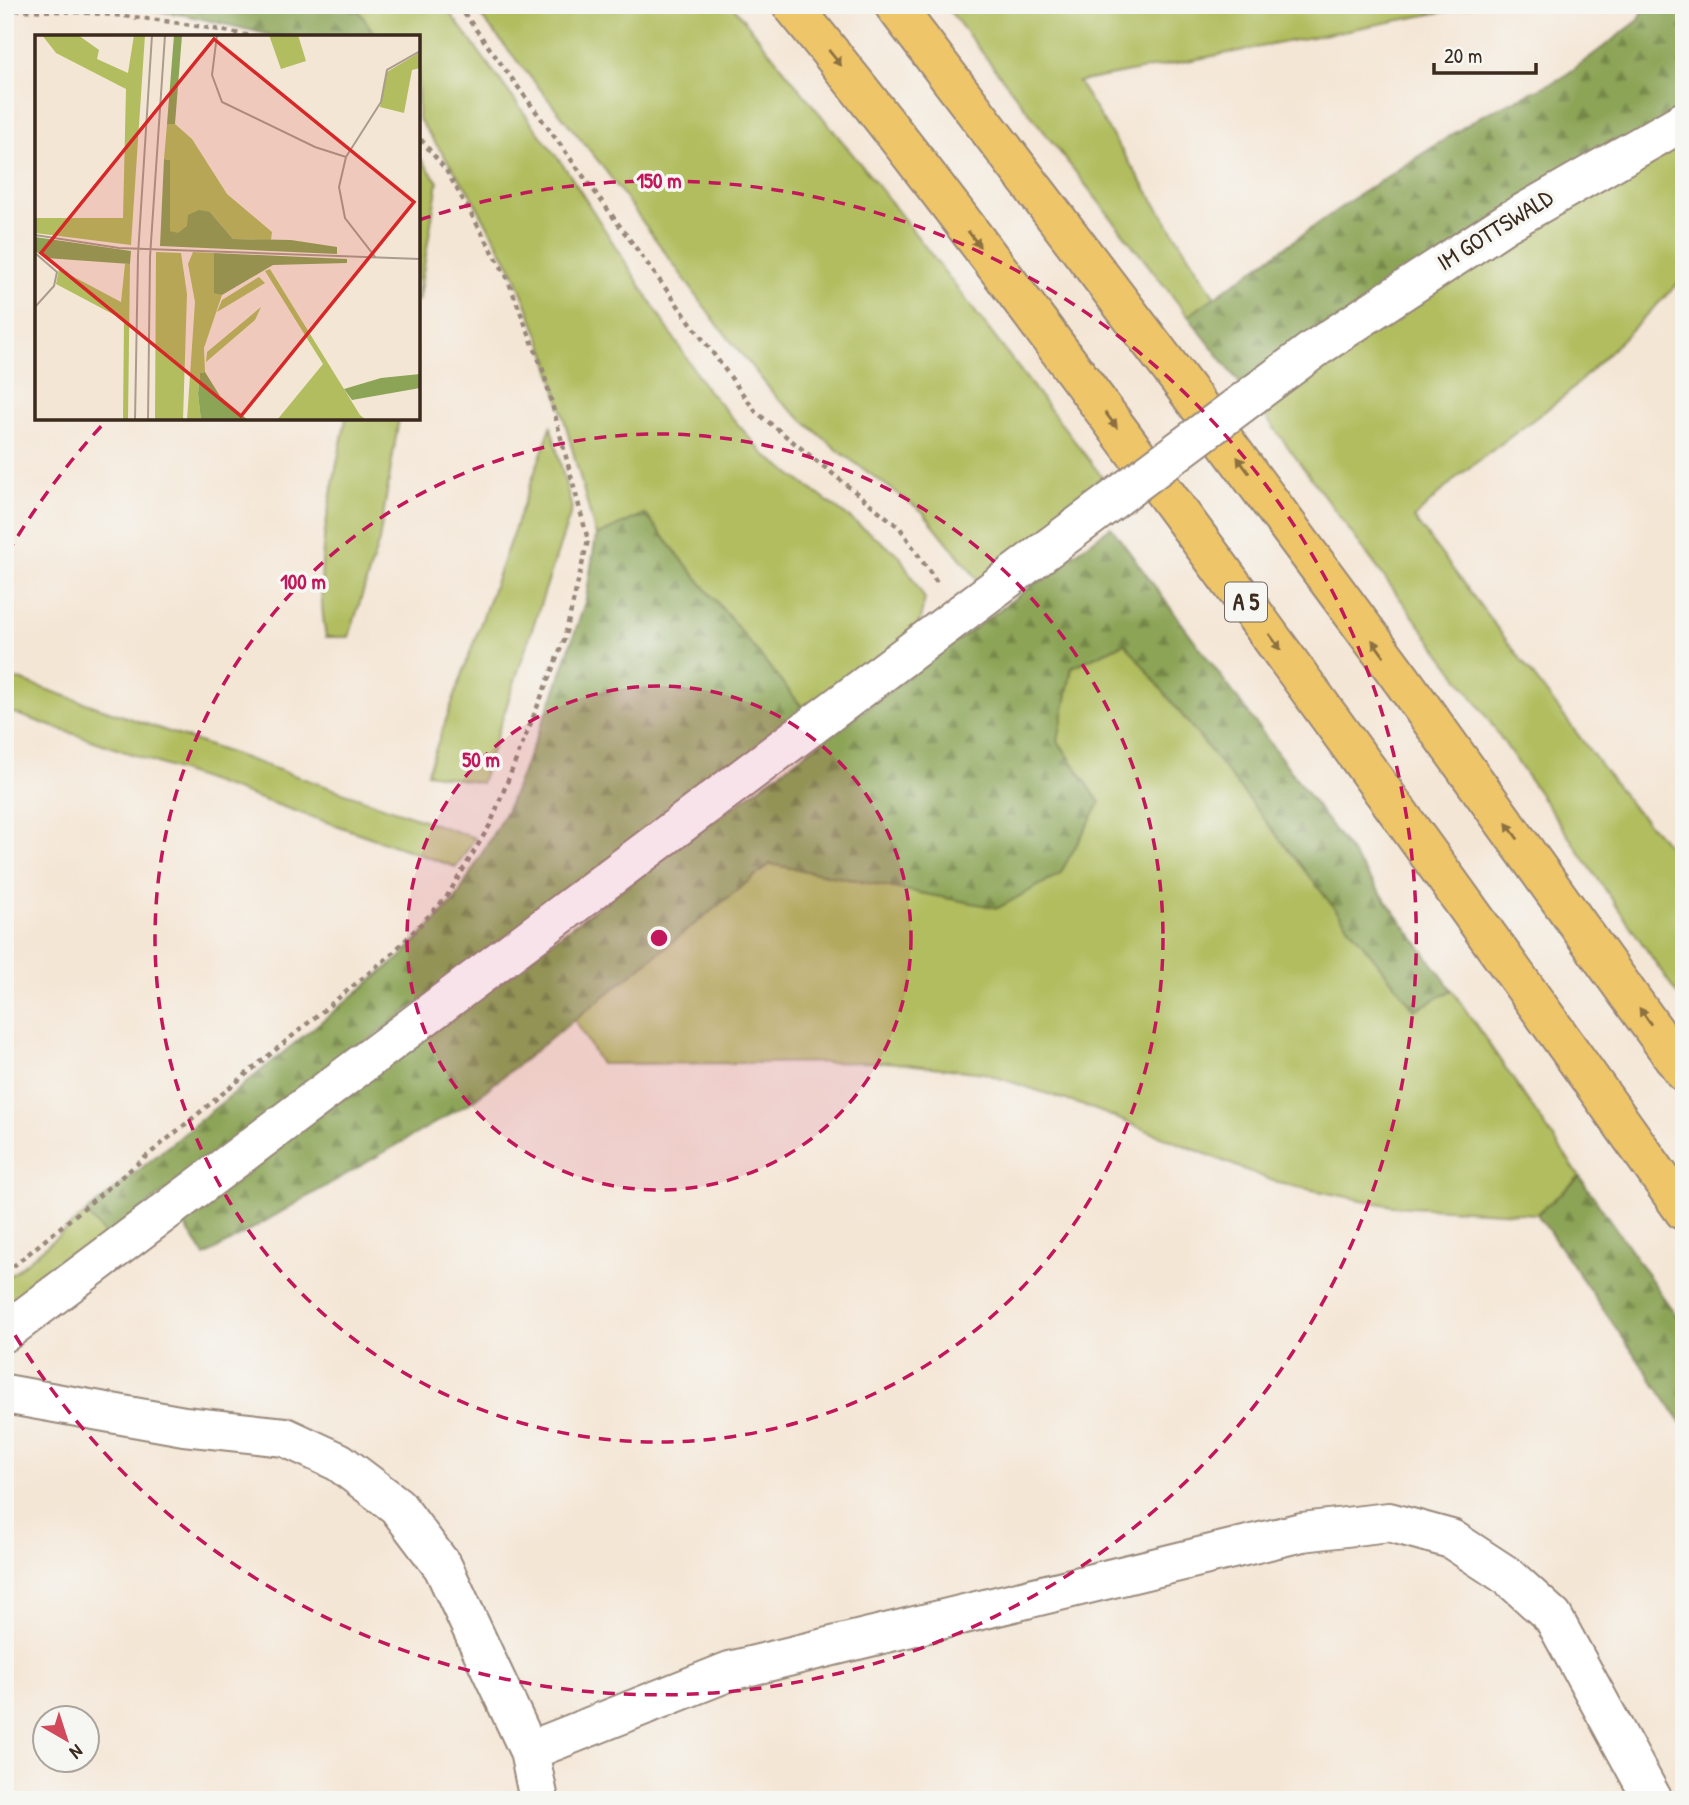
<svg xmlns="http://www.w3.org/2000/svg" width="1689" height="1805" viewBox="0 0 1689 1805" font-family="'Patrick Hand',sans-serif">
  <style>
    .grass { fill: #b1bd5f; stroke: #76743e; stroke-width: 2 }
    .forest { fill: url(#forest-firs); stroke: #64673a; stroke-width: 2 }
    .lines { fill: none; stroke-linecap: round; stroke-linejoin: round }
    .street-casing { stroke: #98887a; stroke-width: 42 }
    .highway-casing { stroke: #98887a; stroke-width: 42 }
    .path { stroke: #98887a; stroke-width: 4.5; stroke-dasharray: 5 5; stroke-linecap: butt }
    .street { stroke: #fff; stroke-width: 38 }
    .highway { stroke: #eec569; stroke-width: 38 }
    .street-bridge-casing { stroke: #98887a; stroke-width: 42; stroke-linecap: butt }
    .street-bridge { stroke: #fff; stroke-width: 38 }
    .oneway { fill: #8c7040 }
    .ring { fill: none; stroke: #c2185b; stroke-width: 3.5; stroke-dasharray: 12 9 }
    .labels { text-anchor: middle; stroke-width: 7; stroke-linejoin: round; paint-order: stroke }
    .shield { fill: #f6f6f2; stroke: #73675e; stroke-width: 2 }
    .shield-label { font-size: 23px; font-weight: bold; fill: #3b2a1e }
    .street-label { font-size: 24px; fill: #3b2a1e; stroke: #f6f6f2 }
    .inset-road { fill: none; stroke: #aa9b8c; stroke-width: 2 }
    .view { fill: #d62828; fill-opacity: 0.15; stroke: #d62828; stroke-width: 3.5 }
    .inset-edge { fill: none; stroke: #3b2a1e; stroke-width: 3.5 }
    .centre { fill: #c2185b; stroke: #f6f6f2; stroke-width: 3.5 }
    .ring-label { font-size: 21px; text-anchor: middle; font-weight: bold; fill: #c2185b; stroke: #f6f6f2; stroke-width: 7; stroke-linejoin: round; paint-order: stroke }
  </style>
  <defs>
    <pattern id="forest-firs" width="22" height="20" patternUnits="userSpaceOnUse" patternTransform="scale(1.75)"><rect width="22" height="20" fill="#8ca456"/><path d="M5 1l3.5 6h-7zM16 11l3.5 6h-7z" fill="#748647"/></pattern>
  </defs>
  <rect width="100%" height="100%" fill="#f6f6f2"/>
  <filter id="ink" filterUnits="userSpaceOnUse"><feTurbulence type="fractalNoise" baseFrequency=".0143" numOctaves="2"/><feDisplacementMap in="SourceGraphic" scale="14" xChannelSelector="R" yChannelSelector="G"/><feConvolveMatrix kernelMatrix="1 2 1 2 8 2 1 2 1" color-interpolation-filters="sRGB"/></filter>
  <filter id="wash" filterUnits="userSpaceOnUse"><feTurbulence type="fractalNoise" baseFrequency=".00686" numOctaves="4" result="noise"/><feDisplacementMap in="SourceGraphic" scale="28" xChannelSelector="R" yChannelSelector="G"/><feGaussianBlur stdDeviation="1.57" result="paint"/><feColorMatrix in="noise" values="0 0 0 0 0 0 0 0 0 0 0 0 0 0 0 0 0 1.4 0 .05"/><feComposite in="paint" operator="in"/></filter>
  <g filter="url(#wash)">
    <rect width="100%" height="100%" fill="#f4e6d5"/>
    <!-- grass -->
    <path class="grass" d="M355 5H444L568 172 705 387 764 454 899 555 925 599 917 633 807 713 645 514 596 536 547 356 514 273 469 192 418 118V37H376Z
      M472 5H732L880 188 1106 482 979 581 923 512 840 452 777 398 717 324 600 163Z
      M945 5H1478L1078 82 1215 297 1188 316Z
      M1684 136V278L1566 395 1457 477 1414 518 1631 805 1684 862V1004L1472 696 1263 413 1437 282Z
      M418 155 438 182 418 302Z
      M346 418H399L379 541 349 637H326C312 563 332 492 346 418Z
      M551 427 572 509 481 783 427 773Z
      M1125 642 1415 1010 1452 990 1580 1177 1537 1214 1392 1206 1278 1183 1096 1110 984 1073 888 1062 601 1064 574 1019 770 864 998 908 1100 803 1058 741 1072 667Z
      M5 675 475 838 456 867 5 710Z
      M86 1213 106 1236 5 1310V1280Z"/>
    <!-- forest -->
    <path class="forest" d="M117 5H355L376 37H279L185 15Z
      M1645 5H1684V111L1241 385 1188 316 1354 198 1481 116 1562 78 1639 20Z
      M645 514 807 713 106 1236 86 1213 402 956 456 899 506 811 554 694 586 599 596 536Z
      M1111 527 1452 990 1415 1010 1125 643 1072 667 1058 741 1100 803 1060 874 998 908 770 864 471 1102 205 1256 179 1217Z
      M1580 1177 1684 1327V1426L1537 1214Z"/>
  </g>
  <g filter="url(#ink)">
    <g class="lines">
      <!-- street casing -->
      <g class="street-casing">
        <path id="street" d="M1313 350 1506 223 1684 121
          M5 1332 1050 547
          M5 1394 184 1426 285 1437 339 1462 397 1506 443 1567 529 1751 539 1800
          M529 1751 730 1671 1302 1532 1389 1522 1451 1539 1509 1577 1553 1617 1653 1800"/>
      </g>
      <!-- highway casing -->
      <g class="highway-casing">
        <path id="highway" d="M792 5C933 178 1066 359 1199 539 1362 761 1524 985 1684 1211
          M894 5 1187 390 1402 680 1684 1072"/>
      </g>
      <!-- path -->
      <path class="path" d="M458 5 756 412 900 528 939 586
        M5 10C92 10 170 19 255 37
        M5 1273 393 953 446 898 490 825 564 640 588 540 543 370 506 275 446 170 418 136"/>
      <!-- street -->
      <use href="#street" class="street"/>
      <!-- highway -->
      <use href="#highway" class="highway"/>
      <!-- street-bridge casing -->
      <g class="street-bridge-casing">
        <path id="street-bridge" d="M1050 547 1313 350"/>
      </g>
      <!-- street-bridge -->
      <use href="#street-bridge" class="street-bridge"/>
    </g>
    <!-- one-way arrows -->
    <defs><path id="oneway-solid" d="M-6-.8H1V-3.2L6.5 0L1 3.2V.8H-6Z" transform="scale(1.75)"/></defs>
    <g class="oneway">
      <use href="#oneway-solid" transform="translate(835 58) rotate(51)"/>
      <use href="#oneway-solid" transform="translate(974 239) rotate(53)"/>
      <use href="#oneway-solid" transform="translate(1111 420) rotate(53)"/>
      <use href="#oneway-solid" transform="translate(1243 465) rotate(-126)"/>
      <use href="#oneway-solid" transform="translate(1275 642) rotate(54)"/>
      <use href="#oneway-solid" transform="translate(1378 648) rotate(-126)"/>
      <use href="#oneway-solid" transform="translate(1512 831) rotate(-126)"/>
      <use href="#oneway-solid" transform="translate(1645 1016) rotate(-125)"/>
    </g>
  </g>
  <!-- distance rings -->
  <circle cx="659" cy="938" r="252" fill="#c2185b" fill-opacity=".12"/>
  <g class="ring">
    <circle cx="659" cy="938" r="252"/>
    <circle cx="659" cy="938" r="504"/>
    <path d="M7 554A757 757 0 0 1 105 422M419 220A757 757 0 1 1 7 1322"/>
  </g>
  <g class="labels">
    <!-- shield labels -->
    <rect class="shield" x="1225" y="582.5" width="42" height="39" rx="5"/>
    <g class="shield-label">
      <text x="1246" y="610">A 5</text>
    </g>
    <!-- street labels -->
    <g class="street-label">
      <text transform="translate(1495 230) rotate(-32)" y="8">IM GOTTSWALD</text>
    </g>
  </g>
  <!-- overview -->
  <g transform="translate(35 35)">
    <rect width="385" height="385" fill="#f4e6d5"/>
    <path d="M7 0H43L64 15 62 24 93 38 99 0H110L96 210 0 198V183H88L91 54 21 18ZM234 0H263L271 26 246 34ZM385 17V33L377 35 369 78 345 72 352 37ZM132 89H140L157 104 192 159 237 197 236 205 198 204 175 177 143 199 134 196 135 125 129 124ZM121 217 146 218 152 259 148 385H120ZM158 217 179 218V257L187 260 169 313 170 337 165 338 163 359 166 385H152L160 267 153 229ZM90 229H95L93 385H88L89 285 21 249 24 234 86 267ZM235 234 325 380 331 385H242L288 329 230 236ZM224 242 230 248 182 277 187 265ZM226 272 220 285 171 327 172 317Z" fill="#b1bd5f"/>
    <path d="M139 0H147L140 89H132ZM129 124 135 125V196L143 198 152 191 153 180 164 175 175 177 198 204 256 205 302 212V219L125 211ZM0 202 96 216 95 229 11 223 0 216ZM179 218 312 224V228L238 230 187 260 179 258ZM170 337 185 361 213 385H166L163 359 165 338ZM385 339V353L317 365 309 354 346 343Z" fill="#8ca456"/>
    <path class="inset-road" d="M182 0 177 40 187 67 280 112 311 122M0 200 84 213 385 224M0 218 22 237 19 251 0 272M341 223 310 183 304 152 311 122 346 67 352 35 385 16M100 385 103 220 117 0M113 385 115 222 130 0"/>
    <path class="view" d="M179 4 379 167 206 381 6 218Z"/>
    <rect width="385" height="385" class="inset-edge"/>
  </g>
  <circle cx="659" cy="938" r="10" class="centre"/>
  <g class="ring-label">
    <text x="659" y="188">150 m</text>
    <text x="303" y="589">100 m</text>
    <text x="481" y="767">50 m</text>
  </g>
  <!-- margin -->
  <rect width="1689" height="1805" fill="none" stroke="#f6f6f2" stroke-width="28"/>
  <!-- north arrow -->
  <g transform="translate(66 1739) rotate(141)"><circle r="33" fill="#f6f6f2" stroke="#aba49d" stroke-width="2"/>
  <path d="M0-5L12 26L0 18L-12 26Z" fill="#d1495b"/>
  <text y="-10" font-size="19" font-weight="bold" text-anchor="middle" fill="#3b2a1e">N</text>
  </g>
  <!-- scale -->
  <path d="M1434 63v10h102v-10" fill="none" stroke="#3b2a1e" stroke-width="3.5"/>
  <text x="1444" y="63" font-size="21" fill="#3b2a1e" stroke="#f6f6f2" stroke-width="5" paint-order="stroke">20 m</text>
</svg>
